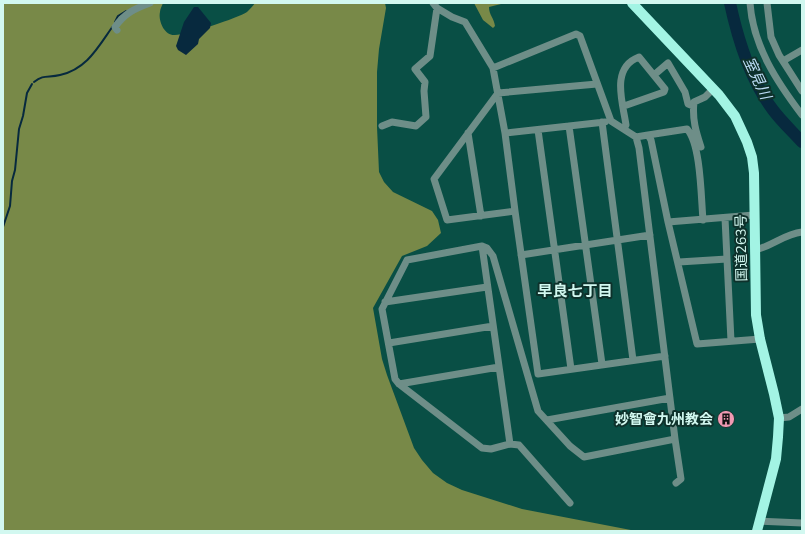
<svg xmlns="http://www.w3.org/2000/svg" width="805" height="534" viewBox="0 0 805 534" font-family="'Nunito Sans','Noto Sans JP',sans-serif">
  <style>
    .forest { fill: #788948 }
    .water { fill: #07293e }
    .lines { fill: none; stroke-linecap: round; stroke-linejoin: round }
    .stream { stroke: #07293e; stroke-width: 2 }
    .river { stroke: #07293e; stroke-width: 12 }
    .minor { stroke: #6e8e88; stroke-width: 7 }
    .highway { stroke: #a3f4e4; stroke-width: 10 }
    .labels { text-anchor: middle; stroke-width: 4; stroke-linejoin: round; paint-order: stroke }
    .street-label { font-size: 14px; fill: #d2f8f0; stroke: #0e312b }
    .poi-label { font-size: 14px; font-weight: bold; fill: #d2f8f0; stroke: #0e312b; text-anchor: end }
    .water-label { font-size: 15px; font-style: italic; fill: #bdddf6; stroke: #0e312b }
    .neighbourhood-label { font-size: 15px; font-weight: bold; fill: #d2f8f0; stroke: #0e312b }
  </style>
  <rect width="100%" height="100%" fill="#094f45"/>
  <!-- forest -->
  <path class="forest" d="M3 3H163C162 6 160 9 160 12 158 20 164 35 174 35 184 36 238 18 247 12 250 9 253 6 255 3H385L386 8 379 49 377 72V127L379 172 384 182 393 192 432 211 438 220 441 233 427 246 402 256 373 308 382 359 387 375 414 448 422 460 433 473 447 483 462 490 522 509 636 531H3Z
    M474 3H505L489 7C489 15 494 18 495 26L493 28 483 20Z"/>
  <!-- water -->
  <path class="water" d="M194 7H198L211 23 210 28 199 39 198 44 186 55 178 50 176 46 184 22Z"/>
  <g class="lines">
    <!-- stream -->
    <path class="stream" d="M115 22 118 16 126 11
      M34 82C44 74 48 78 60 75 87 69 98 47 113 26
      M3 227 10 206 12 181 15 170 19 129 23 116 27 93 32 84"/>
    <!-- river -->
    <path class="river" d="M730 3C738 40 750 80 773 110 782 122 793 132 802 142"/>
    <!-- minor -->
    <path class="minor" d="M433 3 437 8 452 17 465 22 493 68 505 133 515 211 538 374 665 356
      M750 3C753 46 777 82 802 115
      M767 3 771 37 779 55 802 91
      M117 30 115 27C125 13 134 9 150 3
      M783 61 802 50
      M654 75 668 63 685 92 688 104 693 106
      M624 106 664 92 665 89 639 57C610 68 623 103 626 125L624 129
      M602 122 633 360
      M382 126 392 122 416 126 426 117 424 91 425 82 415 69 430 56 437 8
      M569 126 602 364
      M538 130 571 369
      M468 133 481 216
      M505 133 605 122
      M648 135 687 129C701 144 701 198 703 220
      M636 137 648 135 651 140 668 222 697 344 760 339
      M701 147C696 132 692 119 694 102L705 97 713 89
      M515 211 447 220 434 179 498 93 597 84
      M725 218 731 341
      M668 222 754 215
      M482 246 510 444 491 449 482 448 399 384 395 379 382 309 407 260 482 246 487 248 493 256 538 411 570 446 584 457 675 439 639 148 636 137 611 121 580 36 576 34 493 68
      M755 250C773 246 784 234 802 232
      M521 255 650 235
      M679 262 727 259
      M385 302 487 287
      M389 343 493 326
      M399 384 499 367
      M779 418 789 417 802 409
      M547 420 670 398
      M675 439 681 479 676 483
      M510 444 519 445 570 503
      M759 521 802 523"/>
    <!-- highway -->
    <path class="highway" d="M632 3 719 95 735 116 747 142 752 157 754 173 756 315 760 339 774 394 779 418 778 437 776 459 757 531"/>
  </g>
  <!-- icons -->
  <defs>
    <g id="building-disc" transform="scale(0.9)"><circle r="9.5" fill="#f19ab3" stroke="#0e312b"/><path d="M-4-6H4V6H1V3H-1V6H-4ZM-2.5-4.3h1.7v1.8h-1.7ZM.8-4.3h1.7v1.8H.8ZM-2.5-1h1.7V.8h-1.7ZM.8-1h1.7V.8H.8Z" fill="#111"/></g>
  </defs>
  <g fill-rule="evenodd">
    <use href="#building-disc" x="726" y="419"/>
  </g>
  <g class="labels">
    <!-- street labels -->
    <g class="street-label">
      <text transform="translate(741 248) rotate(-91)" y="5">国道263号</text>
    </g>
    <!-- poi labels -->
    <g class="poi-label">
      <text x="713" y="424">妙智會九州教会</text>
    </g>
    <!-- water labels -->
    <g class="water-label">
      <text transform="translate(757 78) rotate(65)" y="5">室見川</text>
    </g>
    <!-- neighbourhood labels -->
    <g class="neighbourhood-label">
      <text x="575" y="296">早良七丁目</text>
    </g>
  </g>
  <!-- border -->
  <rect width="805" height="534" fill="none" stroke="#d2f8f0" stroke-width="8"/>
</svg>
